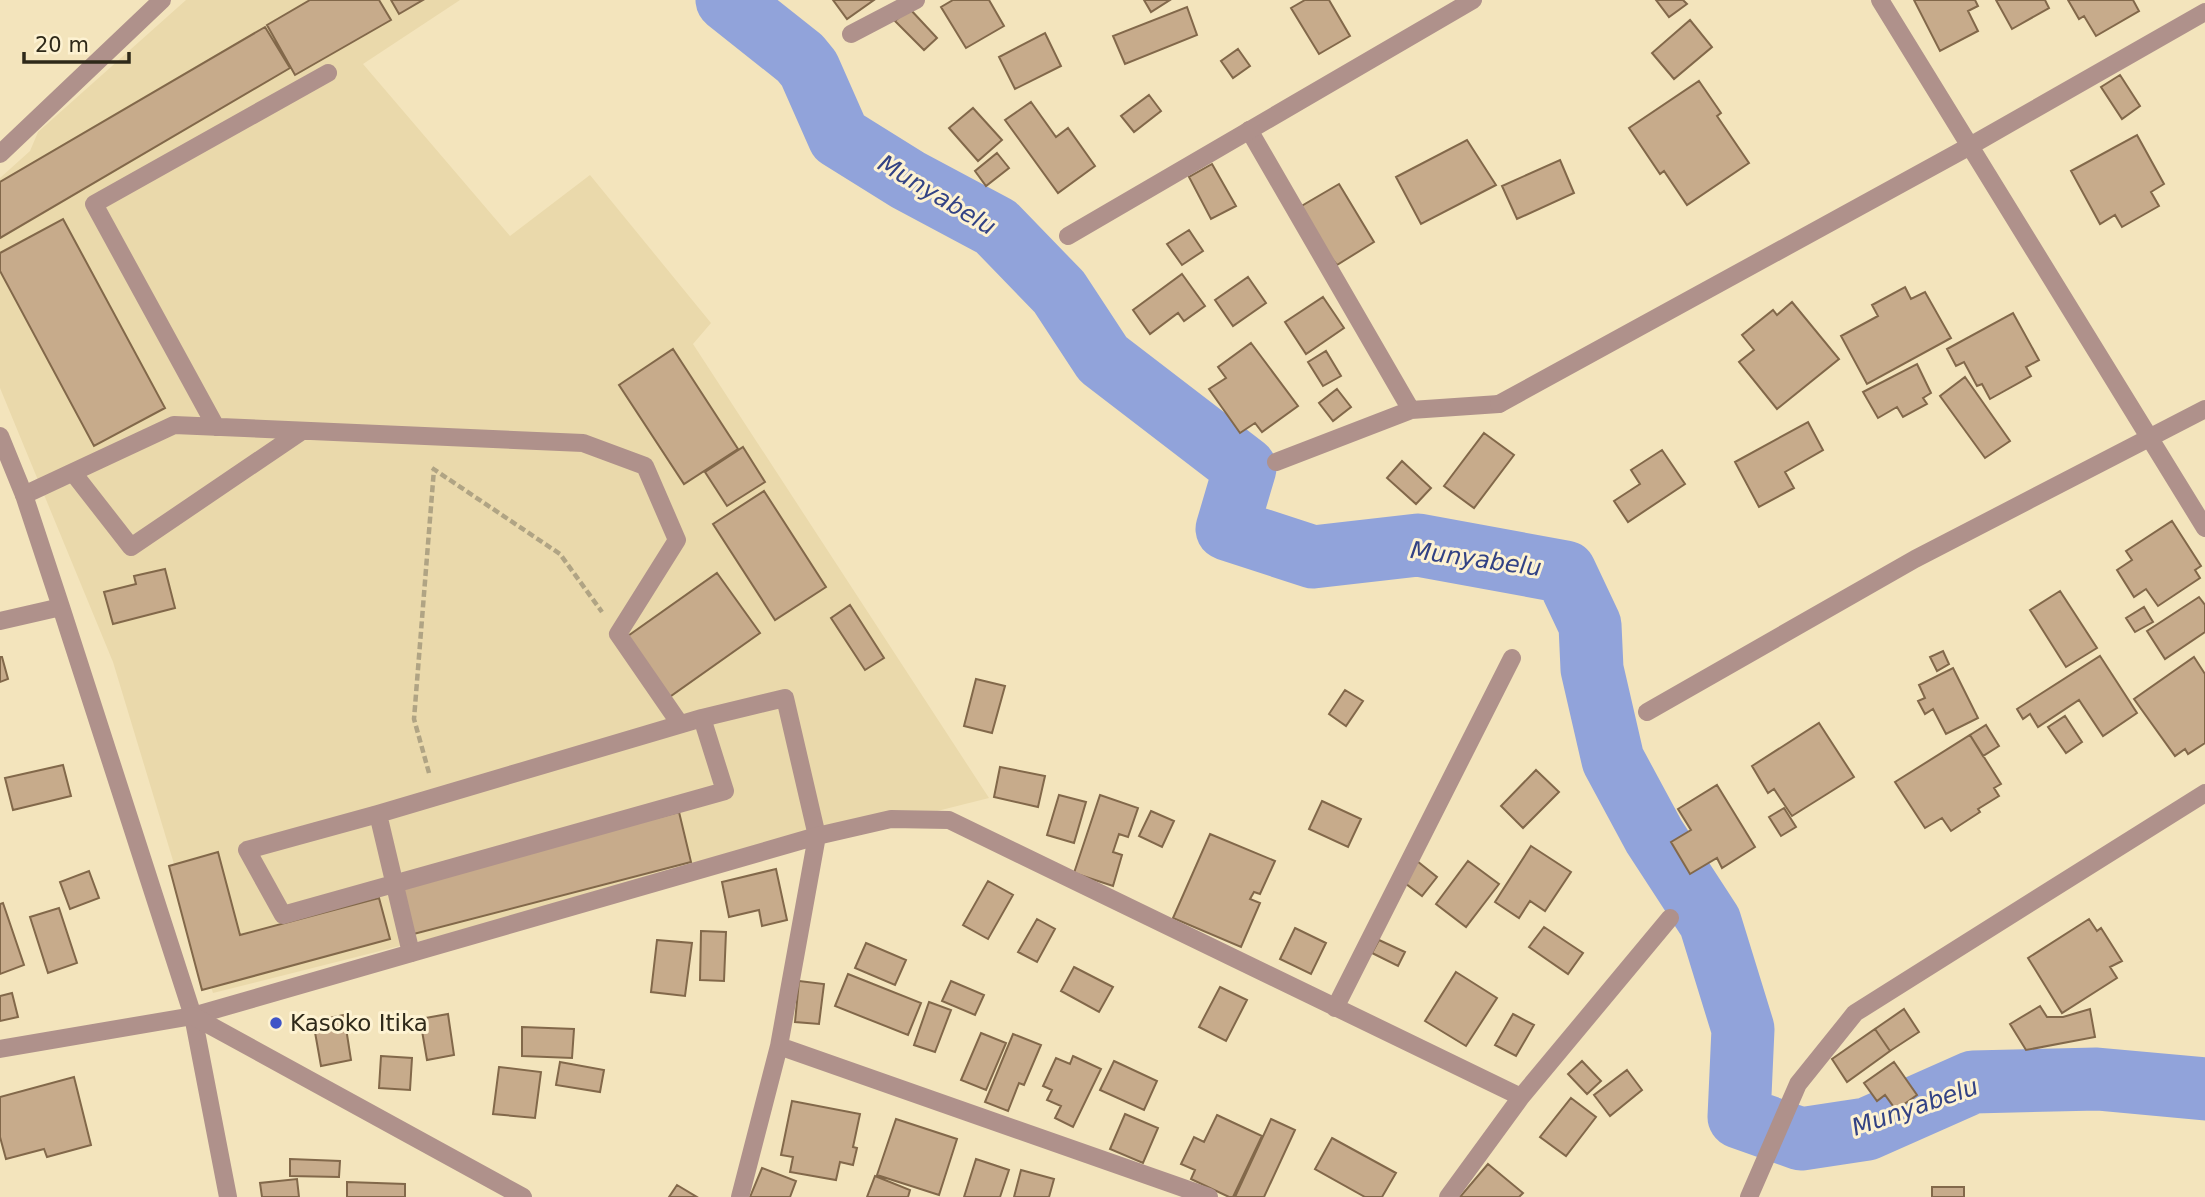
<svg xmlns="http://www.w3.org/2000/svg" width="2205" height="1197" viewBox="0 0 2205 1197" font-family="'DejaVu Sans',sans-serif">
  <style>
    .built { fill: #ead9ab }
    .lines { fill: none; stroke-linecap: round; stroke-linejoin: round }
    .river { stroke: #91a3da; stroke-width: 63 }
    .building { fill: #c7ab8b; stroke: #82684a; stroke-width: 2 }
    .path { stroke: #b0a484; stroke-width: 4.5; stroke-dasharray: 7 3.5; stroke-linecap: butt }
    .service { stroke: #af918b; stroke-width: 18 }
    .minor { stroke: #af918b; stroke-width: 18 }
    .tertiary { stroke: #af918b; stroke-width: 18 }
    .poi-dot { fill: #3f54c7; stroke: #fdf2d2; stroke-width: 2.5 }
    .labels { text-anchor: middle; stroke-width: 6; stroke-linejoin: round; paint-order: stroke }
    .poi-label { font-size: 23px; fill: #2e2919; stroke: #fdf2d2; text-anchor: start }
    .water-label { font-size: 24px; font-style: italic; fill: #324284; stroke: #fdf2d2 }
  </style>
  <rect width="100%" height="100%" fill="#f3e4bc"/>
  <!-- built -->
  <path class="built" d="M186 0H460L363 64 510 236 590 175 711 323 693 344 989 798 213 993 113 662 0 388V178L30 151 38 132Z"/>
  <g class="lines">
    <!-- river -->
    <path class="river" d="M727 0 800 58 809 69 839 137 908 180 996 227 1059 292 1103 359 1245 468 1227 529 1313 557 1418 545 1565 572 1590 625 1592 669 1613 760 1654 836 1710 922 1743 1029 1739 1117 1801 1139 1867 1129 1973 1082 2097 1079 2205 1089"/>
  </g>
  <!-- building -->
  <path class="building" d="M310 0H379L391 20 295 75 267 25Z
    M391 0H423L399 14Z
    M833 0H874L847 19Z
    M953 0H989L1004 26 966 48 941 7Z
    M1144 0H1170L1151 12Z
    M1305 0H1329L1350 36 1319 54 1291 8Z
    M1656 0H1683L1687 4 1669 17Z
    M1914 0H1975L1978 6 1968 11 1978 31 1940 51Z
    M1996 0H2045L2049 8 2012 29Z
    M2068 0H2133L2139 11 2096 36 2084 16 2079 19Z
    M1187 7 1197 35 1125 64 1113 36Z
    M909 8 937 38 924 50 895 21Z
    M1690 20 1712 47 1674 79 1652 53Z
    M265 27 290 68 0 238V182Z
    M1045 33 1061 66 1015 89 999 57Z
    M1238 49 1250 66 1233 78 1221 61Z
    M2120 75 2140 106 2122 119 2101 87Z
    M1699 81 1721 113 1717 116 1749 163 1687 205 1664 171 1660 174 1629 128Z
    M1149 95 1161 111 1134 132 1121 116Z
    M1031 102 1056 137 1068 128 1095 166 1058 193 1005 120Z
    M973 108 1002 140 978 161 949 128Z
    M2137 135 2164 184 2151 192 2159 206 2122 227 2115 215 2100 224 2071 171Z
    M1467 140 1496 185 1421 224 1396 177Z
    M997 153 1009 168 986 186 975 171Z
    M1560 160 1574 193 1517 219 1502 186Z
    M1212 164 1236 206 1211 219 1189 177Z
    M1339 184 1374 242 1337 265 1293 211Z
    M63 219 165 408 94 446 0 271V253Z
    M1189 230 1203 251 1182 265 1167 244Z
    M1182 274 1205 306 1184 321 1178 313 1150 334 1133 310Z
    M1248 277 1266 303 1233 326 1215 300Z
    M1905 287 1911 299 1925 292 1951 338 1867 384 1841 336 1878 316 1872 305Z
    M1323 297 1344 328 1306 354 1285 322Z
    M1792 302 1839 359 1777 409 1739 362 1754 350 1742 335 1773 310 1777 315Z
    M2013 313 2039 360 2026 367 2031 376 1990 399 1982 384 1977 386 1964 362 1956 366 1947 349Z
    M1251 343 1298 406 1262 432 1255 423 1240 433 1209 389 1226 378 1218 367Z
    M673 349 738 449 684 484 619 385Z
    M1326 351 1341 376 1323 386 1308 362Z
    M1917 364 1931 393 1923 398 1927 404 1903 417 1897 407 1878 418 1863 392Z
    M1965 377 2010 441 1985 458 1940 396Z
    M1337 389 1351 407 1333 421 1319 403Z
    M1808 422 1823 450 1785 472 1794 488 1759 507 1735 462Z
    M1484 433 1514 455 1474 508 1444 486Z
    M743 447 765 482 727 506 705 472Z
    M1662 450 1685 484 1628 522 1614 501 1640 484 1631 470Z
    M1402 461 1431 488 1416 504 1387 478Z
    M764 491 826 587 775 620 713 524Z
    M2172 521 2201 566 2195 570 2200 578 2158 606 2146 589 2134 597 2117 570 2132 560 2126 551Z
    M165 569 175 608 113 624 104 592 136 584 134 576Z
    M717 573 760 633 661 703 618 643Z
    M2060 591 2097 648 2066 667 2030 610Z
    M2199 597 2205 605V632L2165 659 2147 631Z
    M850 605 884 658 865 670 831 618Z
    M2144 607 2153 622 2135 632 2126 618Z
    M1943 651 1949 664 1937 671 1930 657Z
    M2100 656 2137 713 2103 736 2079 700 2038 727 2030 714 2023 719 2017 709Z
    M0 657H2L8 679 0 682Z
    M2194 657 2205 674V743L2188 754 2185 749 2175 756 2134 699Z
    M1953 668 1978 718 1946 734 1933 709 1925 714 1918 701 1925 698 1919 685Z
    M976 679 1005 686 992 733 964 726Z
    M1345 690 1363 701 1346 726 1329 714Z
    M2065 716 2082 742 2066 753 2048 727Z
    M1819 723 1854 777 1792 816 1774 789 1768 793 1752 766Z
    M1986 725 1999 746 1983 756 1970 735Z
    M1970 735 2001 784 1994 788 1999 796 1978 809 1980 812 1951 831 1942 818 1925 828 1895 782Z
    M63 765 71 796 13 810 5 778Z
    M1000 767 1045 776 1038 807 994 797Z
    M1536 770 1559 792 1523 828 1501 806Z
    M1717 785 1755 847 1722 868 1717 858 1690 874 1671 842 1691 830 1678 809Z
    M1059 795 1086 802 1074 843 1047 835Z
    M1100 795 1138 808 1128 837 1119 834 1113 852 1122 855 1113 886 1074 873Z
    M1322 801 1361 819 1348 847 1309 829Z
    M1784 808 1796 827 1781 836 1769 817Z
    M1151 811 1174 821 1162 847 1139 836Z
    M679 812 691 862 402 937 390 887Z
    M1210 834 1275 861 1260 894 1254 892 1250 899 1260 903 1241 947 1173 918Z
    M1531 846 1571 872 1545 911 1530 901 1519 918 1495 902Z
    M218 852 240 935 379 898 390 939 202 990 169 866Z
    M1412 857 1437 877 1422 896 1397 877Z
    M1468 861 1499 884 1466 927 1436 904Z
    M776 869 787 920 762 926 759 910 729 917 722 882Z
    M89 871 99 898 70 909 60 882Z
    M988 881 1013 895 988 939 963 925Z
    M3 903 24 965 0 974V904Z
    M59 908 77 963 48 973 30 917Z
    M1037 919 1055 929 1037 962 1018 952Z
    M2089 919 2097 931 2101 928 2122 961 2110 967 2117 978 2062 1013 2028 958Z
    M1544 927 1583 953 1568 974 1529 947Z
    M1295 928 1326 943 1311 974 1280 959Z
    M701 931 726 932 724 981 700 980Z
    M657 940 692 943 685 996 651 992Z
    M1379 940 1405 952 1398 966 1372 953Z
    M866 943 906 960 895 985 855 968Z
    M1074 967 1113 987 1099 1012 1061 991Z
    M1456 972 1497 998 1466 1046 1425 1021Z
    M848 974 921 1003 908 1035 835 1006Z
    M799 981 824 984 819 1024 795 1022Z
    M951 981 984 995 975 1015 942 1001Z
    M1220 987 1247 1000 1226 1041 1199 1027Z
    M12 993 18 1017 0 1021V996Z
    M929 1002 951 1010 935 1052 914 1045Z
    M2040 1006 2047 1017H2063L2090 1009 2095 1037 2026 1050 2010 1024Z
    M1904 1009 1919 1032 1890 1051 1875 1029Z
    M448 1014 454 1055 427 1060 420 1019Z
    M1513 1014 1534 1025 1516 1056 1495 1045Z
    M344 1015 351 1060 321 1066 313 1021Z
    M522 1027 574 1029 572 1058 522 1056Z
    M1875 1029 1890 1051 1847 1082 1832 1059Z
    M981 1033 1006 1043 986 1090 961 1080Z
    M1013 1034 1041 1045 1024 1085 1019 1083 1008 1111 985 1102Z
    M381 1056 412 1058 410 1090 379 1088Z
    M1073 1056 1101 1069 1073 1127 1055 1118 1061 1106 1047 1100 1052 1090 1043 1086 1056 1058 1070 1064Z
    M1114 1061 1157 1081 1144 1110 1100 1090Z
    M1582 1061 1601 1081 1587 1094 1568 1074Z
    M560 1062 604 1070 600 1092 556 1085Z
    M1894 1062 1917 1095 1896 1110 1885 1095 1877 1101 1864 1083Z
    M499 1067 541 1072 535 1118 493 1114Z
    M1627 1070 1642 1090 1610 1116 1594 1095Z
    M74 1077 91 1145 47 1157 44 1149 6 1159 0 1137V1097Z
    M1571 1098 1596 1117 1566 1156 1540 1137Z
    M792 1101 860 1114 853 1147 857 1148 853 1165 840 1162 836 1180 790 1172 793 1157 781 1155Z
    M1125 1114 1158 1128 1143 1163 1110 1149Z
    M1217 1115 1262 1136 1233 1197H1229L1191 1179 1195 1170 1181 1164 1194 1137 1204 1142Z
    M896 1119 957 1139 939 1195 877 1175Z
    M1271 1119 1295 1130 1264 1197H1235Z
    M1332 1138 1396 1173 1382 1197H1365L1315 1169Z
    M290 1159 340 1161 339 1177 290 1176Z
    M976 1159 1009 1170 1000 1197H964Z
    M1488 1164 1523 1193 1519 1197H1460Z
    M762 1168 796 1181 790 1197H750Z
    M1021 1170 1054 1179 1049 1197H1014Z
    M875 1176 910 1190 908 1197H867Z
    M297 1179 299 1197H262L260 1183Z
    M347 1182 405 1184V1197H347Z
    M677 1185 697 1197H669Z
    M1932 1187H1964V1197H1932Z"/>
  <g class="lines">
    <!-- path -->
    <path class="path" d="M432 468 560 554 602 612
      M429 773 414 719 434 469"/>
    <!-- service -->
    <path class="service" d="M1249 130 1411 410 1499 404
      M216 427 94 204 328 73
      M1276 462 1411 410
      M74 474 131 547 302 431
      M24 495 174 425 583 443 645 466 677 540 618 634 680 724
      M702 718 725 791 283 915 247 850 378 814 702 718 785 698 817 836
      M378 814 411 953"/>
    <!-- minor -->
    <path class="minor" d="M1880 0 2205 528
      M851 34 916 0
      M0 154 162 0
      M1068 236 1473 0
      M1499 404 1970 146 2205 12
      M0 436 24 495 61 607 193 1016 228 1197
      M0 621 61 607
      M1647 712 1915 559 2205 409
      M1335 1008 1512 658
      M193 1016 817 836 891 819 949 820 1521 1097
      M779 1046 1209 1197
      M740 1197 779 1046 817 836
      M1448 1197 1521 1097 1670 918
      M1749 1197 1798 1084 1855 1013 2205 793"/>
    <!-- tertiary -->
    <path class="tertiary" d="M0 1049 193 1016 523 1197"/>
  </g>
  <!-- markers -->
  <circle class="poi-dot" cx="276" cy="1023" r="7"/>
  <g class="labels">
    <!-- poi labels -->
    <g class="poi-label">
      <text x="290" y="1031">Kasoko Itika</text>
    </g>
    <!-- water labels -->
    <g class="water-label">
      <text transform="translate(937 195) rotate(31)" y="8">Munyabelu</text>
      <text transform="translate(1476 559) rotate(8)" y="8">Munyabelu</text>
      <text transform="translate(1915 1107) rotate(-19)" y="8">Munyabelu</text>
    </g>
  </g>
  <!-- scale -->
  <path d="M24 52v10h105v-10" fill="none" stroke="#2e2919" stroke-width="3.5"/>
  <text x="35" y="52" font-size="21" fill="#2e2919" stroke="#fdf2d2" stroke-width="5" paint-order="stroke">20 m</text>
</svg>
